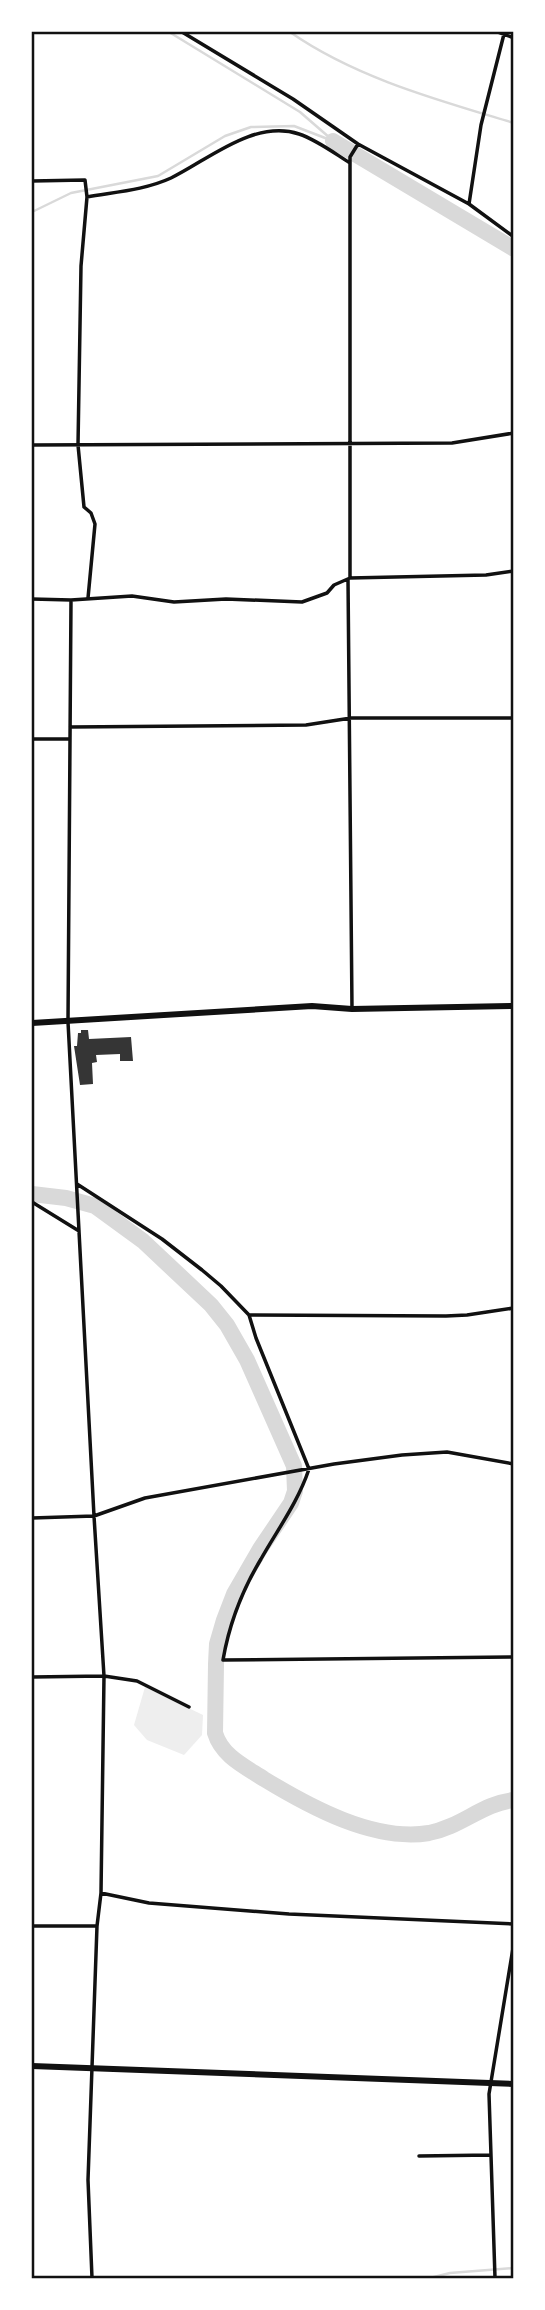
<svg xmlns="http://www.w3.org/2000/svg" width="545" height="2310" viewBox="0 0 545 2310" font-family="'PT Sans Narrow',sans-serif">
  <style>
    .green { fill: #eee }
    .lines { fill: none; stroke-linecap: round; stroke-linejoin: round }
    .stream { stroke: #d9d9d9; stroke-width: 2.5 }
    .river { stroke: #d9d9d9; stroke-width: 16 }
    .building { fill: #353535 }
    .minor { stroke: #111; stroke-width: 3.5 }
    .primary { stroke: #111; stroke-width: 6 }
    .trunk { stroke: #111; stroke-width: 6 }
    .neatline { fill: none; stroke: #111; stroke-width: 2.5 }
  </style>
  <rect width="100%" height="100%" fill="#fff"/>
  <!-- green -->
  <path class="green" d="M145 1687 203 1715 202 1735 184 1755 147 1740 134 1725Z"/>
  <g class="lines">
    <!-- stream -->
    <path class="stream" d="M169 32 300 112 330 138
      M290 32C356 78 438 100 514 123
      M32 212 71 193 158 176 225 136 251 127 294 126 333 141
      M430 2278 450 2273 514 2268"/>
    <!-- river -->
    <path class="river" d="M333 141 514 249
      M32 1194 66 1198 95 1206 143 1241 211 1305 227 1325 247 1360 294 1466 295 1491 291 1503 260 1549 234 1594 224 1620 217 1644 216 1664 215 1733C222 1756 244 1766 264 1779 310 1807 374 1842 429 1833 461 1827 483 1803 514 1800"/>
  </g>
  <!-- building -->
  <path class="building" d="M81 1030H88L89 1039 131 1037 133 1061H120V1054L96 1055 97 1062 92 1063 93 1084 80 1085 74 1046H77L78 1033H81Z"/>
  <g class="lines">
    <!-- minor -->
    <path class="minor" d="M182 32 293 99 358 144 469 204 514 237
      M498 32 514 38
      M32 181 85 180 87 197 81 266 78 445 84 507 91 513 95 524 88 598
      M87 197C115 192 145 190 171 178 208 160 254 119 299 134 317 140 334 153 350 163
      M469 204 481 125 504 34
      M32 445 452 443 514 433
      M350 578V157L358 144
      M348 579 352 1009
      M32 599 71 600 132 596 174 602 226 599 302 602 327 593 334 585 350 578 486 575 514 571
      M71 600 68 1022 94 1516 104 1676 101 1893 97 1926 88 2180 92 2278
      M70 727 306 725 351 718H514
      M32 739H70
      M77 1184 162 1239 202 1270 221 1286 249 1315 256 1338 309 1469C298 1502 278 1529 261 1559 243 1589 229 1625 223 1660L514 1657
      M32 1202 79 1231
      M249 1315 446 1316 467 1315 514 1308
      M32 1518 94 1516 145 1498 334 1464 402 1455 447 1452 514 1464
      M32 1677 104 1676 137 1681 189 1707
      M101 1893 149 1903 289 1914 514 1924
      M32 1926H97
      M419 2156 491 2155
      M495 2278 489 2094 514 1942
      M505 2278H514"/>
    <!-- primary -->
    <path class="primary" d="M32 1023 312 1006 352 1009 514 1006"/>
    <!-- trunk -->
    <path class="trunk" d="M32 2066 514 2084"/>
  </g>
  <!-- border -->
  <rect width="545" height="2310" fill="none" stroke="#ffffff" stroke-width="66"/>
  <rect x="33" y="33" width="479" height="2244" class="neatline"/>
</svg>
